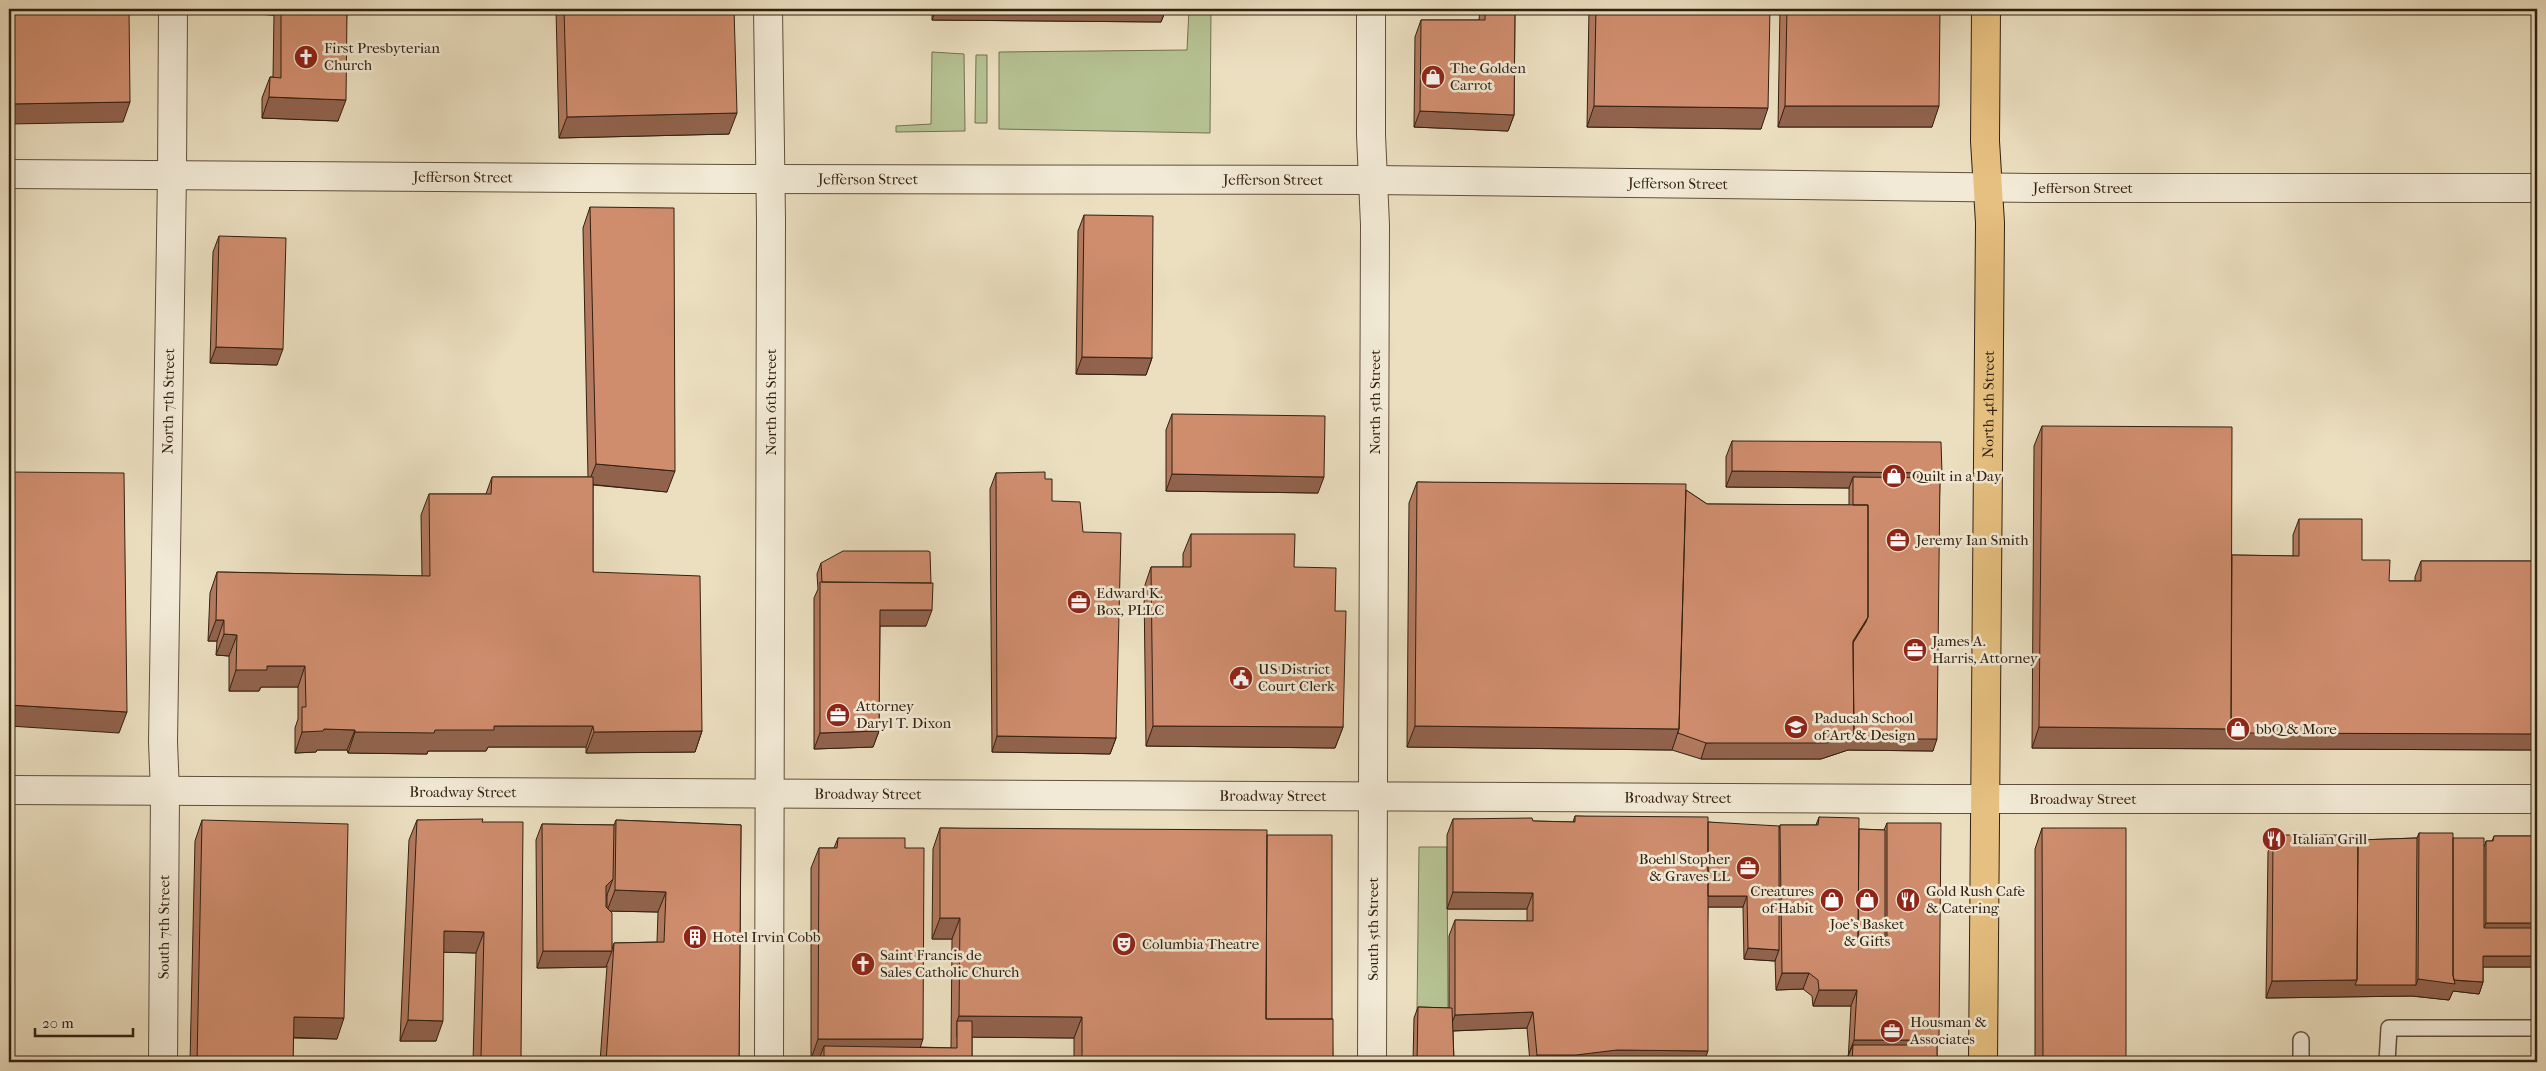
<svg xmlns="http://www.w3.org/2000/svg" width="2546" height="1071" viewBox="0 0 2546 1071" font-family="'IM FELL French Canon',serif">
  <style>
    .green { fill: #b6c293; stroke: #747152 }
    .lines { fill: none; stroke-linecap: round; stroke-linejoin: round }
    .lane-casing { stroke: #60503c; stroke-width: 18 }
    .street-casing { stroke: #60503c; stroke-width: 30 }
    .primary-casing { stroke: #322010; stroke-width: 30 }
    .lane { stroke: #f2ead6; stroke-width: 15 }
    .street { stroke: #f2ead6; stroke-width: 28 }
    .primary { stroke: #e6c080; stroke-width: 28 }
    .wall { fill: #b2795f; stroke: #322010; fill-rule: evenodd }
    .shaded-wall { fill: #91634d; stroke: #322010 }
    .building { fill: #cf8d6e; stroke: #322010 }
    .labels { text-anchor: middle; stroke-width: 5; stroke-linejoin: round; paint-order: stroke }
    .poi-label { font-size: 15px; fill: #322010; stroke: #f2ead6; text-anchor: start }
    .street-label { font-size: 15px; fill: #322010; stroke: #f2ead6 }
  </style>
  <rect width="100%" height="100%" fill="#ebdfc0"/>
  <filter id="stains"><feTurbulence type="fractalNoise" baseFrequency=".004" numOctaves="4"/><feColorMatrix values="0 0 0 0 .2 0 0 0 0 .09 0 0 0 0 .02 0 0 0 .5 -.17"/></filter>
  <radialGradient id="worn" r=".72"><stop offset=".6" stop-color="#630" stop-opacity="0"/><stop offset="1" stop-color="#630" stop-opacity=".3"/></radialGradient>
  <!-- green -->
  <path class="green" d="M1189 9H1211L1210 133 999 129V52L1187 50Z
    M932 52 964 54 965 131 896 132V126L931 124Z
    M976 55H987V123H975Z
    M1419 847H1447L1448 1012 1417 1011Z"/>
  <g class="lines">
    <!-- lane casing -->
    <g class="lane-casing">
      <path id="lane" d="M2301 1062V1040
        M2387 1062 2389 1028H2537"/>
    </g>
    <!-- street casing -->
    <g class="street-casing">
      <g id="street">
        <path d="M768 9 771 220 769 1062"/>
        <path d="M1371 9V135L1375 225 1372 1062"/>
        <path id="s1" d="M9 174 732 179 1373 180 2042 188H2537"/>
        <path id="s2" d="M9 790 1939 799H2537"/>
        <path id="s3" d="M163 1062 165 792 163 742 172 174 173 9"/>
      </g>
    </g>
    <!-- primary casing -->
    <g class="primary-casing">
      <g id="primary">
        <path id="s4" d="M1983 1062 1990 223 1985 141 1986 9"/>
      </g>
    </g>
    <!-- lane -->
    <use href="#lane" class="lane"/>
    <!-- street -->
    <use href="#street" class="street"/>
    <!-- primary -->
    <use href="#primary" class="primary"/>
  </g>
  <!-- wall -->
  <path class="wall" d="M237 9H389L387 14H347L338 121 262 118V98L270 77H273L274 15 237 13Z
    M556 9H734L729 134 559 138Z
    M932 9H1166L1161 22 932 20Z
    M1480 9H1515L1514 115 1508 131 1414 127 1415 37 1421 20H1479Z
    M1589 9H1770L1761 129 1587 127Z
    M1780 9H1940L1932 127H1778Z
    M590 207 667 492 593 485V572L702 731 695 752 586 753V747H488L486 751H428L427 754 348 753 347 750H317L316 752 295 753V728L298 719V687H261L259 691H229V656L216 655 217 641H208L210 593 217 572 422 576 421 515 429 494H486L492 477H588L583 228Z
    M1084 215 1152 358 1146 375 1076 374 1078 231Z
    M219 236 277 365 210 363 213 252Z
    M1172 414 1318 493 1166 491V430Z
    M2042 426 2232 555 2293 556V535L2299 519 2362 560 2389 581H2415V577L2421 561H2537V750L2032 748 2034 446Z
    M1732 441 1942 473 1940 478 1933 751 1848 750 1821 759H1701L1672 750 1407 747 1409 503 1417 482 1686 490 1707 504 1849 505V488L1726 487V457Z
    M996 473 1045 479 1052 501 1083 532 1116 738 1110 754 992 752 990 489Z
    M1191 534 1294 567 1335 611 1343 727 1335 748 1146 746 1144 588 1151 567H1183V554Z
    M821 563 926 626H880L879 731 873 747 814 749V598L818 589 817 574Z
    M1575 816 1708 822 1779 830 1780 825H1816L1819 817 1859 829 1884 830 1887 823 1939 1040 1937 1045V1062H1848L1851 1006H1813L1812 996 1803 989 1776 990 1775 959V961L1744 959 1743 907H1708L1704 1062H1530L1527 1028 1453 1031 1454 1062H1413L1414 1018 1418 1007 1449 1008V936L1455 920 1527 921V909H1447V835L1453 819 1573 822Z
    M202 820 337 1039 293 1038V1062H190L195 841Z
    M417 820 482 822 521 1057 519 1062H473L476 953 443 952 436 1041H400L409 840Z
    M616 820 741 825 739 1062H600L607 966 606 967 537 968 536 840 542 824 614 825ZM607 895V908L606 907V897ZM610 911 658 912 657 942 614 943 612 949Z
    M940 828 1267 835 1332 1019 1333 1062H1074V1038L972 1037V1062H818L819 1059H811V868L819 848H834L838 838 905 848 920 1047 951 1048 952 939H932L933 849Z
    M2042 828 2126 1062H2035V849Z
    M2419 833 2453 838 2484 847 2486 841H2492L2494 836H2537V967H2483V982L2479 994 2453 991 2449 1000 2412 996 2266 998 2268 852 2273 835 2358 840 2417 838Z"/>
  <!-- shaded-wall -->
  <path class="shaded-wall" d="M239 9H276L274 15 237 13Z
    M342 9H389L387 14H340Z
    M936 9H1166L1161 22 932 20Z
    M269 97 346 100 338 121 262 118Z
    M130 102 123 122 9 124V104Z
    M1594 106 1768 108 1761 129 1587 127Z
    M1785 106H1939L1932 127H1778Z
    M1420 111 1514 115 1508 131 1414 127Z
    M737 113 729 134 559 138 567 117Z
    M216 347 283 349 277 365 210 363Z
    M1082 357 1152 358 1146 375 1076 374Z
    M596 464 675 471 667 492 588 484Z
    M1732 471 1942 473 1936 489 1853 477 1849 488 1726 487Z
    M1172 474 1324 477 1318 493 1166 491Z
    M880 610H932L926 626H874Z
    M1868 617 1862 634 1851 651 1853 641Z
    M216 620H224L217 641H208Z
    M224 634 237 635 229 656 216 655Z
    M267 666H305L298 687H261L259 691H229L236 670Z
    M9 705 127 712 119 733 9 726Z
    M494 726H593L586 747H488L486 751H428L427 754 348 753 355 732Z
    M1153 726 1343 727 1335 748 1146 746Z
    M1415 726 1679 729 1672 750 1407 747Z
    M2039 727 2231 729 2537 734V750L2032 748Z
    M324 729 355 730 347 750H317L316 752 295 753 302 732Z
    M702 731 695 752 586 753 594 732Z
    M879 731 873 747 814 749 820 733Z
    M1854 734 1937 739 1933 751 1848 750 1821 759H1701L1706 743Z
    M997 736 1116 738 1110 754 992 752Z
    M613 879 607 895 600 902 606 886Z
    M615 890 666 892 658 912 607 911Z
    M1453 892 1533 893 1527 909H1447Z
    M1706 896H1747L1743 907H1702Z
    M940 918H960L952 939H932Z
    M2486 923H2537V940L2480 939Z
    M444 931 484 932 476 953 436 952Z
    M1748 948 1779 950 1775 961 1744 959Z
    M543 951H612L606 967 537 968Z
    M2483 956H2537V967H2479Z
    M1782 973H1809L1803 989 1776 990Z
    M2418 979 2452 980 2483 982 2479 994 2453 991 2449 1000 2412 996 2266 998 2272 981 2357 980 2416 985Z
    M1819 990H1857L1851 1006H1813Z
    M1533 1012 1527 1028 1449 1031 1455 1015Z
    M959 1016 1082 1017 1074 1038 957 1037V1021Z
    M294 1017 344 1018 337 1039 286 1037Z
    M408 1020 443 1021 436 1041H400Z
    M818 1039H923L916 1060 824 1046 819 1059H811Z
    M1854 1040H1939L1933 1056 1853 1045 1848 1056Z
    M1617 1050 1708 1051 1704 1062H1534L1537 1055Z
    M481 1057H521L519 1062H479Z"/>
  <!-- building -->
  <path class="building" d="M9 9H129L130 102 9 104Z
    M281 9H347L346 100 269 97 270 77 281 78Z
    M564 9H734L737 113 567 117Z
    M1485 9H1515L1514 115 1420 111 1421 20H1485Z
    M1596 9H1770L1768 108 1594 106Z
    M1787 9H1940L1939 106H1785Z
    M590 207 674 208 675 471 596 464Z
    M1084 215 1153 216 1152 358 1082 357Z
    M219 236 286 238 283 349 216 347Z
    M1172 414 1325 416 1324 477 1172 474Z
    M2042 426 2232 427 2231 729 2039 727Z
    M1732 441 1941 442 1942 473 1732 471Z
    M9 472 124 473 127 712 9 705Z
    M1045 472V479H1052V501L1080 502 1083 532 1121 533 1116 738 997 736 996 473Z
    M492 477H593V572L700 576 702 731 594 732 593 726H494V730H435L434 733 355 732V730L324 729 323 731 302 732V707H306L305 666H267V670H236L237 635 224 634V620H216L217 572 430 576 429 494H491Z
    M1853 477 1940 478 1937 739H1852L1854 734 1853 643 1866 622 1868 617V505H1853Z
    M1417 482 1686 484 1679 729 1415 726Z
    M1686 490 1707 504 1868 505V617L1853 641 1854 734 1827 743H1706L1678 733 1679 729Z
    M2299 519H2362V560H2390L2389 581H2421V561H2537V734L2229 733 2231 729 2232 555 2299 556Z
    M1191 534H1295L1294 567 1336 568 1335 611H1346L1343 727 1153 726 1151 567H1191Z
    M843 551H928L930 552 931 583 822 582 821 563Z
    M820 582 933 583 932 610H880L879 731 820 733Z
    M1575 816 1708 817V1051L1617 1050 1576 1055H1537L1533 1012 1455 1015V920L1533 921V893L1453 892V819L1532 818 1533 821 1575 822Z
    M1819 817 1859 818 1858 943 1887 944V823H1941L1939 1040H1854L1857 990H1819L1818 980 1809 973H1782L1780 825H1818Z
    M483 819 482 822H523L521 1057H481L484 932 444 931 443 1021 408 1020 417 820Z
    M202 820 348 824 344 1018 294 1017 293 1062H197Z
    M616 820 741 825 739 1062H606L614 943 664 942 666 892 615 890Z
    M1708 822 1779 826V950L1748 948 1747 896H1708Z
    M542 824 614 825 613 879 606 886V907L612 913V951H543Z
    M940 828 1267 830 1266 1019H1333V1062H1082V1017L959 1016 960 918H940Z
    M2042 828H2126V1062H2043Z
    M1859 829 1885 830V944L1858 943Z
    M2419 833H2453V975L2455 984 2418 979Z
    M1267 835H1332V1019H1266Z
    M2273 835H2358L2357 980 2272 981Z
    M2494 836H2537V923H2486V841H2493Z
    M838 838H905V848H924L923 1039H818L819 848H837Z
    M2417 838 2416 985H2355L2357 980 2358 840Z
    M2453 838H2484V928H2537V956H2483V982L2454 980 2453 975Z
    M1418 1007 1452 1008 1454 1062H1417Z
    M957 1021H972V1062H824V1046L957 1048Z
    M1853 1045H1937V1062H1852Z"/>
  <!-- icons -->
  <defs>
    <g id="church-disc" transform="scale(1.25)"><circle r="9.5" fill="#8f2418" stroke="#f2ead6"/><path d="M-1.2-6h2.4v3.5h3.3v2.4h-3.3V6h-2.4V-.1h-3.3v-2.4h3.3Z" fill="#fff"/></g>
    <g id="shop-disc" transform="scale(1.25)"><circle r="9.5" fill="#8f2418" stroke="#f2ead6"/><path d="M-5-2.5h2.3a2.7 3.5 0 0 1 5.4 0H5L5.5 6h-11ZM-1.5-2.5h3a1.5 2.3 0 0 0-3 0Z" fill="#fff"/></g>
    <g id="office-disc" transform="scale(1.25)"><circle r="9.5" fill="#8f2418" stroke="#f2ead6"/><path d="M-6-3h4V-5.5h4V-3h4V5H-6ZM-1-4.5V-3h2v-1.5ZM-6 0V1H6V0Z" fill="#fff"/></g>
    <g id="civic-disc" transform="scale(1.25)"><circle r="9.5" fill="#8f2418" stroke="#f2ead6"/><path d="M-.6-6.5H3V-4.5H.6V-3L4-1V1h2V6H-6V1h2V-1L-.6-3ZM-1.2 2.5V6h2.4V2.5Z" fill="#fff"/></g>
    <g id="university-disc" transform="scale(1.25)"><circle r="9.5" fill="#8f2418" stroke="#f2ead6"/><path d="M0-5L7-2L0 1L-7-2ZM-4 1L0 2.5L4 1V4Q0 6-4 4Z" fill="#fff"/></g>
    <g id="restaurant-disc" transform="scale(1.25)"><circle r="9.5" fill="#8f2418" stroke="#f2ead6"/><path d="M-5-6h1v4h1v-4h1v4h1v-4h1v5L-1.5 .5V6h-2V.5L-5-1ZM5-6V6H3V1.5H1.5Q1.5-4 5-6Z" fill="#fff"/></g>
    <g id="building-disc" transform="scale(1.25)"><circle r="9.5" fill="#8f2418" stroke="#f2ead6"/><path d="M-4-6H4V6H1V3H-1V6H-4ZM-2.5-4.3h1.7v1.8h-1.7ZM.8-4.3h1.7v1.8H.8ZM-2.5-1h1.7V.8h-1.7ZM.8-1h1.7V.8H.8Z" fill="#fff"/></g>
    <g id="theatre-disc" transform="scale(1.25)"><circle r="9.5" fill="#8f2418" stroke="#f2ead6"/><path d="M-5-5.5Q0-4 5-5.5V0Q5 5 0 6Q-5 5-5 0ZM-3.3-2.5H-1v1.5H-3.3ZM1-2.5H3.3v1.5H1ZM-2.8 1Q0 5.5 2.8 1Z" fill="#fff"/></g>
  </defs>
  <g fill-rule="evenodd">
    <use href="#church-disc" x="306" y="57"/>
    <use href="#shop-disc" x="1433" y="77"/>
    <use href="#shop-disc" x="1894" y="476"/>
    <use href="#office-disc" x="1898" y="540"/>
    <use href="#office-disc" x="1079" y="602"/>
    <use href="#office-disc" x="1915" y="650"/>
    <use href="#civic-disc" x="1241" y="678"/>
    <use href="#office-disc" x="838" y="715"/>
    <use href="#university-disc" x="1796" y="727"/>
    <use href="#shop-disc" x="2238" y="729"/>
    <use href="#restaurant-disc" x="2274" y="839"/>
    <use href="#office-disc" x="1748" y="868"/>
    <use href="#shop-disc" x="1832" y="900"/>
    <use href="#shop-disc" x="1867" y="900"/>
    <use href="#restaurant-disc" x="1908" y="900"/>
    <use href="#building-disc" x="695" y="937"/>
    <use href="#theatre-disc" x="1124" y="944"/>
    <use href="#church-disc" x="863" y="964"/>
    <use href="#office-disc" x="1892" y="1031"/>
  </g>
  <g class="labels">
    <!-- poi labels -->
    <g class="poi-label">
      <text x="324" y="53">First Presbyterian<tspan x="324" dy="17">Church</tspan></text>
      <text x="1450" y="73">The Golden<tspan x="1450" dy="17">Carrot</tspan></text>
      <text x="1912" y="481">Quilt in a Day</text>
      <text x="1916" y="545">Jeremy Ian Smith</text>
      <text x="1096" y="598">Edward K.<tspan x="1096" dy="17">Box, PLLC</tspan></text>
      <text x="1932" y="646">James A.<tspan x="1932" dy="17">Harris, Attorney</tspan></text>
      <text x="1258" y="674">US District<tspan x="1258" dy="17">Court Clerk</tspan></text>
      <text x="856" y="711">Attorney<tspan x="856" dy="17">Daryl T. Dixon</tspan></text>
      <text x="1814" y="723">Paducah School<tspan x="1814" dy="17">of Art &amp; Design</tspan></text>
      <text x="2256" y="734">bbQ &amp; More</text>
      <text x="2292" y="844">Italian Grill</text>
      <text x="1730" y="864" text-anchor="end">Boehl Stopher<tspan x="1730" dy="17">&amp; Graves LL</tspan></text>
      <text x="1814" y="896" text-anchor="end">Creatures<tspan x="1814" dy="17">of Habit</tspan></text>
      <text x="1926" y="896">Gold Rush Cafe<tspan x="1926" dy="17">&amp; Catering</tspan></text>
      <text x="1867" y="929" text-anchor="middle">Joe's Basket<tspan x="1867" dy="17">&amp; Gifts</tspan></text>
      <text x="712" y="942">Hotel Irvin Cobb</text>
      <text x="1142" y="949">Columbia Theatre</text>
      <text x="880" y="960">Saint Francis de<tspan x="880" dy="17">Sales Catholic Church</tspan></text>
      <text x="1910" y="1027">Housman &amp;<tspan x="1910" dy="17">Associates</tspan></text>
    </g>
    <!-- street labels -->
    <g class="street-label">
      <text dy="5" stroke="none"><textPath href="#s1" startOffset="454">Jefferson Street</textPath></text>
      <text dy="5" stroke="none"><textPath href="#s1" startOffset="859">Jefferson Street</textPath></text>
      <text dy="5" stroke="none"><textPath href="#s1" startOffset="1264">Jefferson Street</textPath></text>
      <text dy="5" stroke="none"><textPath href="#s1" startOffset="1669">Jefferson Street</textPath></text>
      <text dy="5" stroke="none"><textPath href="#s1" startOffset="2074">Jefferson Street</textPath></text>
      <text dy="5" stroke="none"><textPath href="#s3" startOffset="661">North 7th Street</textPath></text>
      <text transform="translate(771 402) rotate(-90)" y="5">North 6th Street</text>
      <text transform="translate(1375 402) rotate(-90)" y="5">North 5th Street</text>
      <text dy="5" stroke="none"><textPath href="#s4" startOffset="658">North 4th Street</textPath></text>
      <text dy="5" stroke="none"><textPath href="#s2" startOffset="454">Broadway Street</textPath></text>
      <text dy="5" stroke="none"><textPath href="#s2" startOffset="859">Broadway Street</textPath></text>
      <text dy="5" stroke="none"><textPath href="#s2" startOffset="1264">Broadway Street</textPath></text>
      <text dy="5" stroke="none"><textPath href="#s2" startOffset="1669">Broadway Street</textPath></text>
      <text dy="5" stroke="none"><textPath href="#s2" startOffset="2074">Broadway Street</textPath></text>
      <text dy="5" stroke="none"><textPath href="#s3" startOffset="135">South 7th Street</textPath></text>
      <text transform="translate(1373 929) rotate(-90)" y="5">South 5th Street</text>
    </g>
  </g>
  <!-- margin -->
  <rect width="2546" height="1071" fill="none" stroke="#ebdfc0" stroke-width="30"/>
  <rect x="10" y="10" width="2526" height="1051" fill="none" stroke="#322010" stroke-width="2.5"/>
  <rect x="15" y="15" width="2516" height="1041" fill="none" stroke="#322010"/>
  <!-- scale -->
  <path d="M35 1028v8h98v-8" fill="none" stroke="#322010" stroke-width="2.5"/>
  <text x="42" y="1028" font-size="15" fill="#322010" stroke="#f2ead6" stroke-width="4" paint-order="stroke">20 m</text>
  <rect width="100%" height="100%" filter="url(#stains)"/>
  <rect width="100%" height="100%" fill="url(#worn)"/>
</svg>
